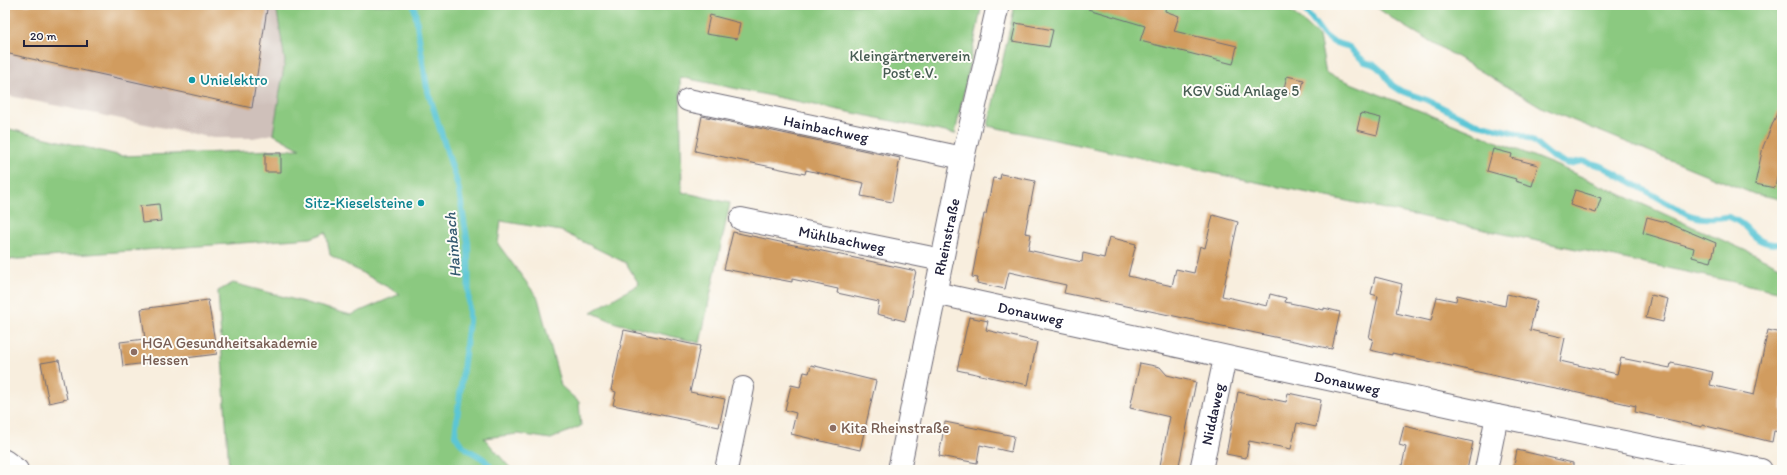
<svg xmlns="http://www.w3.org/2000/svg" width="1787" height="475" viewBox="0 0 1787 475" font-family="Itim,sans-serif">
  <style>
    .industrial { fill: #cfc0ba }
    .green { fill: #8bc980; stroke: #56765e }
    .lines { fill: none; stroke-linecap: round; stroke-linejoin: round }
    .stream { stroke: #5bc6d6; stroke-width: 6 }
    .building { fill: #d19c5f }
    .minor-casing { stroke: #6d6974; stroke-width: 24 }
    .minor { stroke: #fff; stroke-width: 22 }
    .culture-dot { fill: #0f9aa8; stroke: #fdfcf7; stroke-width: 1.5 }
    .education-dot { fill: #8d6e63; stroke: #fdfcf7; stroke-width: 1.5 }
    .labels { text-anchor: middle; stroke-width: 4; stroke-linejoin: round; paint-order: stroke }
    .park-label { font-size: 15px; fill: #475c53; stroke: #fdfcf7 }
    .culture-label { font-size: 15px; fill: #0d838f; stroke: #fdfcf7; text-anchor: start }
    .street-label { font-size: 15px; fill: #22223b; stroke: #fdfcf7 }
    .education-label { font-size: 15px; fill: #785e54; stroke: #fdfcf7; text-anchor: start }
    .water-label { font-size: 16px; font-style: italic; fill: #365b71; stroke: #fdfcf7 }
  </style>
  <rect width="100%" height="100%" fill="#fdfcf7"/>
  <filter id="ink" filterUnits="userSpaceOnUse"><feTurbulence type="fractalNoise" baseFrequency=".025" numOctaves="2"/><feDisplacementMap in="SourceGraphic" scale="8" xChannelSelector="R" yChannelSelector="G"/><feConvolveMatrix kernelMatrix="1 2 1 2 8 2 1 2 1" color-interpolation-filters="sRGB"/></filter>
  <filter id="wash" filterUnits="userSpaceOnUse"><feTurbulence type="fractalNoise" baseFrequency=".012" numOctaves="4" result="noise"/><feDisplacementMap in="SourceGraphic" scale="16" xChannelSelector="R" yChannelSelector="G"/><feGaussianBlur stdDeviation="0.9" result="paint"/><feColorMatrix in="noise" values="0 0 0 0 0 0 0 0 0 0 0 0 0 0 0 0 0 1.4 0 .05"/><feComposite in="paint" operator="in"/></filter>
  <g filter="url(#wash)">
    <rect width="100%" height="100%" fill="#f8eede"/>
    <!-- industrial -->
    <path class="industrial" d="M5 5H276L285 61 273 134 253 138H213L5 95Z"/>
    <!-- green -->
    <path class="green" d="M276 5H982L955 134 680 77 682 192 730 203 700 343 616 323 591 312 639 284 626 263 561 231 501 221 498 244 538 298 561 386 579 402 581 426 551 439 518 434 484 438 512 470H229L218 291 233 283 351 315 400 294 330 255 326 232 311 238 5 260V128L122 156 300 149 273 134 285 61Z
      M1015 5H1284L1319 36 1326 73 1560 167 1782 267V292L988 126Z
      M1373 5H1782V199L1754 194 1545 109 1396 21Z"/>
    <g class="lines">
      <!-- stream -->
      <path class="stream" d="M414 5 427 88 458 186 468 243 469 321 455 435C466 456 484 452 492 470
        M1301 5 1323 34 1333 42 1347 46 1365 62 1375 65 1383 72 1392 85 1401 91 1427 100 1474 123 1520 134 1533 141 1551 156 1568 164 1582 161 1602 166 1687 214C1697 218 1706 219 1717 218 1721 218 1726 216 1729 217 1754 226 1750 246 1782 244"/>
    </g>
    <g id="blocks">
      <!-- building -->
      <path class="building" d="M5 5H245L267 9 252 108 5 53Z
        M1089 5H1166L1165 11 1179 16 1174 31 1237 46 1233 64 1140 41 1145 26 1088 9Z
        M710 15 740 23 737 39 706 34Z
        M1016 23 1053 30 1049 47 1012 41Z
        M1287 76 1304 80 1300 96 1283 92Z
        M1782 101V153L1775 188 1755 184 1763 147Z
        M1361 113 1381 118 1377 135 1357 130Z
        M702 116 900 158 892 202 861 196 864 183 806 170 805 174 695 151Z
        M1493 149 1512 154 1511 158 1538 165 1532 186 1515 181 1516 179 1487 171Z
        M265 153H281V172H265Z
        M1001 174 1035 181 1025 233 1031 234 1028 250 1082 262 1083 253 1104 258 1109 237 1136 244 1128 276 1172 286 1176 269 1194 273 1200 246 1205 248 1213 215 1238 222 1222 296 1267 306 1270 294 1286 298 1285 302 1324 310V308L1340 312 1332 349 1064 293 1066 285 1009 272 1005 289 977 283 978 278 972 277 984 214H986L993 178 1000 179Z
        M1575 190 1601 198 1596 213 1570 205Z
        M159 204 161 221 142 223 140 206Z
        M1647 217 1666 222 1716 243 1711 262 1692 257 1694 248 1643 233Z
        M733 232 916 271 905 321 877 314 879 302 837 293 838 289 792 279V282L724 269Z
        M1375 277 1402 284 1396 313 1431 321 1437 297 1456 301 1457 295 1505 306 1507 294 1537 301 1530 330 1565 338 1560 361 1617 374 1621 358 1670 368 1671 363 1713 372 1710 385 1754 395 1768 330 1782 333V421L1779 432 1774 431 1772 442 1702 425V427L1635 412 1636 406 1565 390 1514 380 1392 353V355L1370 350 1373 339 1369 338 1378 296 1371 294Z
        M1651 295 1668 299 1663 322 1646 318Z
        M208 300 217 354 123 366 120 342 145 339 141 309Z
        M969 317 988 321 986 330 1037 342 1028 385 957 370Z
        M624 330 700 346 690 392 725 399 719 427 613 405 616 392 611 390Z
        M59 360 67 399 49 403 41 363Z
        M1140 363 1160 367 1167 375 1196 382 1178 470H1159L1170 417 1130 408Z
        M811 365 876 381 860 450 791 434 796 413 785 410 791 385 800 387 804 372 809 373Z
        M1238 392 1286 402 1288 393 1321 400 1316 427 1297 423 1291 449 1249 441 1246 458 1226 454Z
        M945 422 1014 436 1011 452 980 445 977 463 939 456Z
        M1404 426 1473 442 1467 470H1401L1406 447 1399 445Z
        M1517 450 1573 463V470H1513Z"/>
    </g>
  </g>
  <g filter="url(#ink)">
    <use href="#blocks" fill-opacity="0" stroke="#6d6974" stroke-width="1"/>
    <g class="lines">
      <!-- minor casing -->
      <g class="minor-casing">
        <g id="minor">
          <path id="s1" d="M688 100 963 158"/>
          <path id="s2" d="M741 219 942 260"/>
          <path id="s3" d="M935 293 1497 416 1761 470"/>
          <path d="M5 461 17 470"/>
          <path d="M726 470 743 388"/>
          <path id="s4" d="M899 470 963 158 998 5"/>
          <path id="s5" d="M1201 470 1225 358"/>
          <path d="M1486 470 1497 416"/>
        </g>
      </g>
      <!-- minor -->
      <use href="#minor" class="minor"/>
    </g>
  </g>
  <!-- markers -->
  <g class="culture-dot">
    <circle cx="192" cy="80" r="4"/>
    <circle cx="421" cy="203" r="4"/>
  </g>
  <g class="education-dot">
    <circle cx="134" cy="352" r="4"/>
    <circle cx="833" cy="428" r="4"/>
  </g>
  <g class="labels">
    <!-- park labels -->
    <g class="park-label">
      <text x="910" y="61">Kleingärtnerverein<tspan x="910" dy="17">Post e.V.</tspan></text>
      <text x="1241" y="96">KGV Süd Anlage 5</text>
    </g>
    <!-- culture labels -->
    <g class="culture-label">
      <text x="200" y="85">Unielektro</text>
      <text x="413" y="208" text-anchor="end">Sitz-Kieselsteine</text>
    </g>
    <!-- street labels -->
    <g class="street-label">
      <text dy="5" stroke="none"><textPath href="#s1" startOffset="141">Hainbachweg</textPath></text>
      <text dy="5" stroke="none"><textPath href="#s4" startOffset="238">Rheinstraße</textPath></text>
      <text dy="5" stroke="none"><textPath href="#s2" startOffset="103">Mühlbachweg</textPath></text>
      <text dy="5" stroke="none"><textPath href="#s3" startOffset="98">Donauweg</textPath></text>
      <text dy="5" stroke="none"><textPath href="#s3" startOffset="422">Donauweg</textPath></text>
      <text dy="5" stroke="none"><textPath href="#s5" startOffset="57">Niddaweg</textPath></text>
    </g>
    <!-- education labels -->
    <g class="education-label">
      <text x="142" y="348">HGA Gesundheitsakademie<tspan x="142" dy="17">Hessen</tspan></text>
      <text x="841" y="433">Kita Rheinstraße</text>
    </g>
    <!-- water labels -->
    <g class="water-label">
      <text transform="translate(452 245) rotate(-95)" y="6">Hainbach</text>
    </g>
  </g>
  <!-- margin -->
  <rect width="1787" height="475" fill="none" stroke="#fdfcf7" stroke-width="20"/>
  <!-- scale -->
  <path d="M24 40v6h63v-6" fill="none" stroke="#22223b" stroke-width="2"/>
  <text x="30" y="40" font-size="12" fill="#22223b" stroke="#fdfcf7" stroke-width="3" paint-order="stroke">20 m</text>
</svg>
